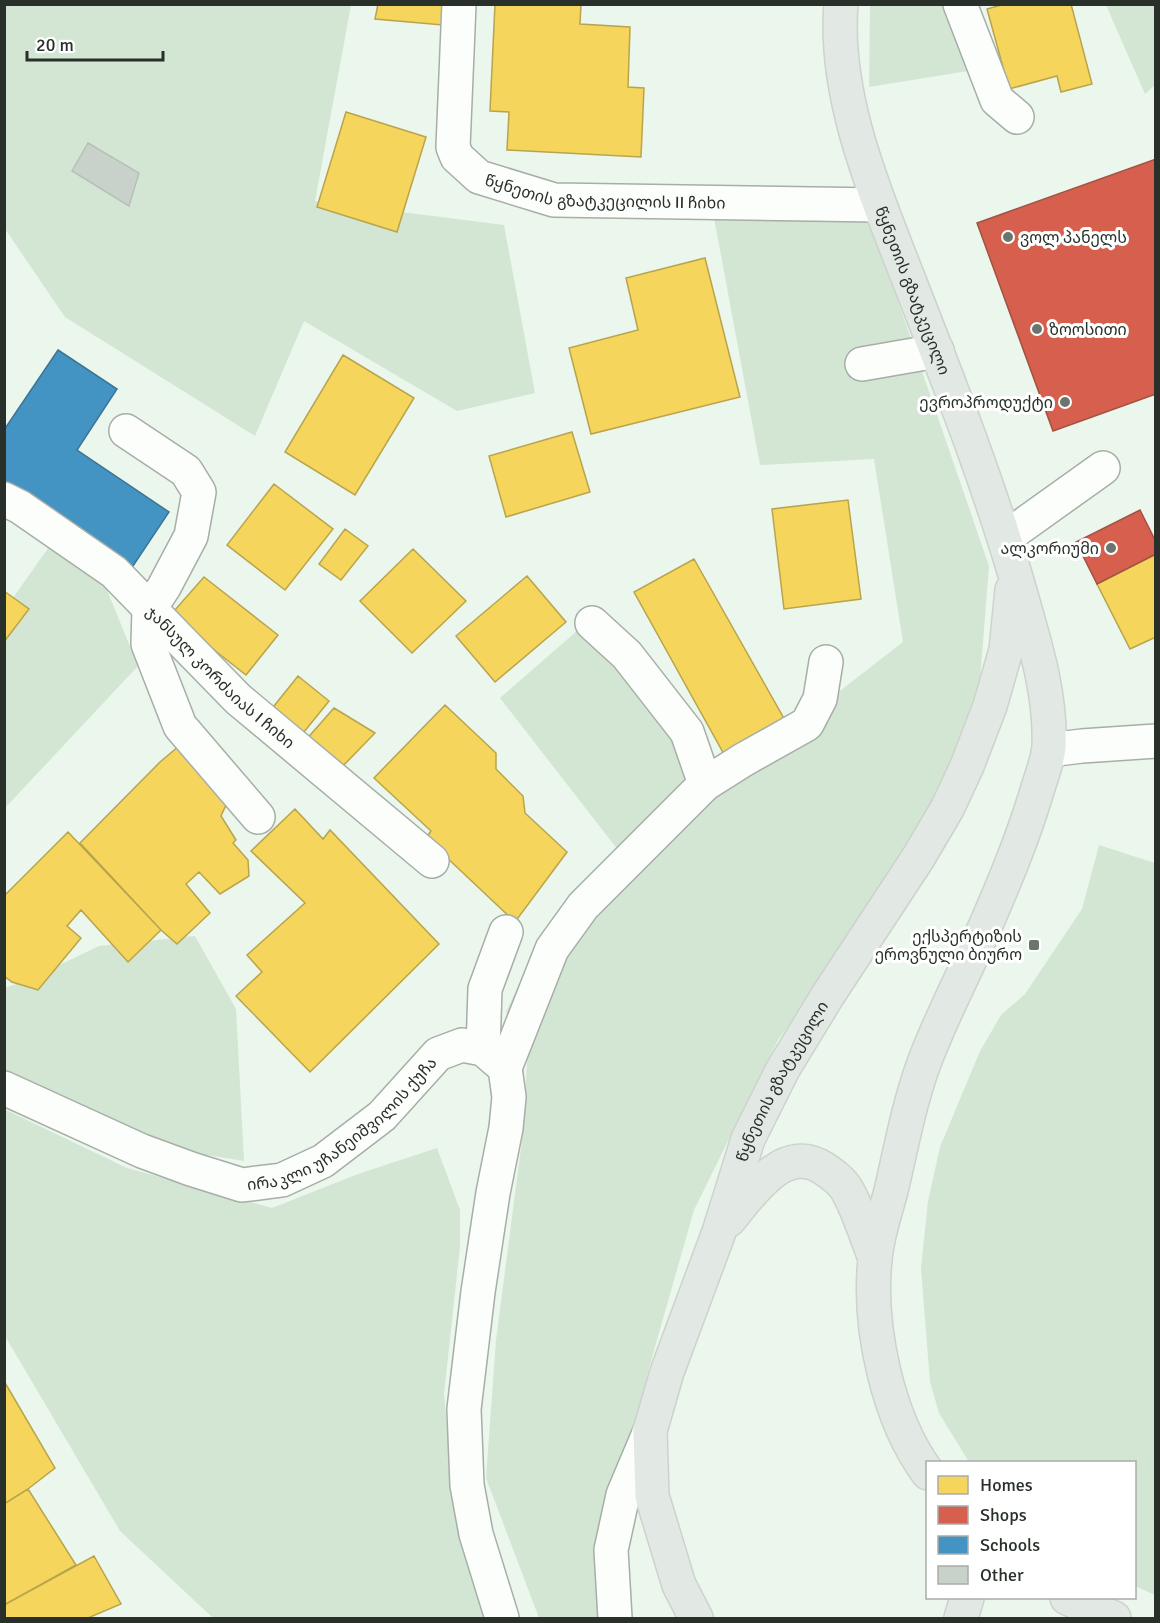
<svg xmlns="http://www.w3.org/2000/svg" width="1160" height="1623" viewBox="0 0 1160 1623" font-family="Signika,'Noto Sans Georgian',sans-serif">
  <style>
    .green { fill: #d3e6d4 }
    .homes { fill: #f6d55c; stroke: #b8a44d; stroke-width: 1.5 }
    .shops { fill: #d6604d; stroke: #a25242; stroke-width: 1.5 }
    .schools { fill: #4393c3; stroke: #3b7595; stroke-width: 1.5 }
    .building { fill: #c9d2ca; stroke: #b7c0b8; stroke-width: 1.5 }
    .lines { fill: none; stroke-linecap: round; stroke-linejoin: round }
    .minor-casing { stroke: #a6aea7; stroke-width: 36 }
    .major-casing { stroke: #cdd2cd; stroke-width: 36 }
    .minor { stroke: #fcfefc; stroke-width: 33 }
    .major { stroke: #e2e8e3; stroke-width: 33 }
    .poi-dot { fill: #6c756d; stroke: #fff; stroke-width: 2 }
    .labels { text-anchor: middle; stroke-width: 6; stroke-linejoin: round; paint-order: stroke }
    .street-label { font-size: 16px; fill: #283029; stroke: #fff }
    .poi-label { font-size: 16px; fill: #283029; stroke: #fff; text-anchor: end }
  </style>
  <rect width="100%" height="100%" fill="#ebf6ec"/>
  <!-- green -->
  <path class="green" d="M4 5H351L315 201 504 225 535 393 457 411 304 321 255 436 65 317 5 229Z
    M870 5H976L993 67 869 87Z
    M1106 5H1155V85L1145 94Z
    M869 217 989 566 978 706 914 856 778 1040 694 1210 647 1375 620 1533 618 1618H539L486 1478 496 1340 522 1140 528 1050 506 1012 539 942 625 859 500 698 586 623 721 783 903 642 874 459 760 465 714 218Z
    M56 537 102 578 138 666 5 808V609Z
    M1099 845 1155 863V1595L1135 1586 1134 1462H969L939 1413 930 1382 921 1268 928 1201 940 1147 980 1051 1001 1015 1025 994 1082 909Z
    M195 936 236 1009 244 1161 176 1150 5 1074 4 988 26 981 99 946Z
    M4 1109 127 1168 272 1208 358 1174 437 1148 460 1210V1247L444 1394 451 1466 490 1618H213L120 1531 5 1336Z"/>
  <!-- homes -->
  <path class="homes" d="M378 4H445L443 25 375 19Z
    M495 4H581L580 24 630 27 628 87 644 88 641 157 507 150 509 112 490 111Z
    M1005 4H1071L1092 84 1061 92 1057 76 1009 89 987 9Z
    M346 112 426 137 397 232 317 207Z
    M705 258 740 397 591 434 569 348 638 330 626 278Z
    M343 355 414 398 355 495 285 452Z
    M572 432 590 492 506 517 489 456Z
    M274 484 333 529 285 590 227 545Z
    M848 500 861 599 784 609 772 509Z
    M345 529 368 546 341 580 319 564Z
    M413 549 466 601 412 653 360 601Z
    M1156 554V637L1130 649 1097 584Z
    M694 559 786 722 725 756 634 592Z
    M527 576 566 622 495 682 456 636Z
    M204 577 278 635 246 675 180 623 174 611Z
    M4 591 29 609 4 642Z
    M298 676 329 701 300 737 270 711Z
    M445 705 496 753V769L523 796 525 813 567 852 515 922 426 838 431 831 374 778Z
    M334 708 375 733 341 768 305 741Z
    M179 746 226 805 221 816 236 840 233 843 248 860 249 876 220 894 199 872 186 884 210 913 177 944 161 930 80 843 160 762Z
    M295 809 323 839 330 830 439 944 310 1072 236 996 262 972 247 955 305 903 251 851Z
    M68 832 161 930 128 962 81 910 67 926 81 938 38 990 12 982 4 976V896Z
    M4 1381 55 1468 28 1489 4 1504Z
    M28 1489 76 1565 4 1605V1504Z
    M94 1556 121 1604 88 1618H4V1605Z"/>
  <!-- shops -->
  <path class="shops" d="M1156 159V394L1053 431 977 223Z
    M1140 510 1156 542V554L1097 584 1076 542Z"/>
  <!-- schools -->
  <path class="schools" d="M58 350 117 389 77 450 169 512 131 569 4 484V430Z"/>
  <!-- building -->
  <path class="building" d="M88 143 139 173 129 206 72 171Z"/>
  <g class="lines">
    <!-- minor casing -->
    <g class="minor-casing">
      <g id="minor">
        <path id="s1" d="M459 4 453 147 457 157 479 177 554 200 879 205"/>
        <path d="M960 4 997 100 1017 117"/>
        <path d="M862 364 937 351"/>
        <path d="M126 431 186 471 199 492 191 536 164 587 149 610 148 644 180 726 258 817"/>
        <path id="s2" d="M4 499 20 507 114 572 238 699 432 861"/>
        <path d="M1005 538 1103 468"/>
        <path d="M1049 750 1082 746 1156 741"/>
        <path d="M705 784 743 760 807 724 820 699 826 662"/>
        <path d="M483 1049 485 989 506 932"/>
        <path d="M505 1068 552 949 583 906 705 784 687 732 627 655 592 623"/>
        <path id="s3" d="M4 1088 142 1151 191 1169 242 1185 282 1180 323 1161 382 1116 438 1054 462 1045 483 1049 505 1068 509 1097 506 1128 493 1193 478 1292 464 1409 467 1485 476 1534 502 1618"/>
        <path d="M615 1618 611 1550 623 1495 650 1431"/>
      </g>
    </g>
    <!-- major casing -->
    <g class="major-casing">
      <g id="major">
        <path id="s4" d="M841 4C834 88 868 176 898 252 942 365 988 478 1021 595 1035 644 1051 694 1049 746 1048 761 1041 777 1037 791 1022 841 1002 888 981 936 962 978 940 1020 924 1063 909 1104 901 1148 891 1191 885 1213 877 1236 875 1259 868 1326 887 1418 928 1473"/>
        <path d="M729 1220C751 1193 784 1143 823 1168 832 1174 842 1181 847 1190 858 1209 866 1236 875 1258"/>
        <path d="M1067 1598 1114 1618"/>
        <path id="s5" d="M696 1618 679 1585 652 1496 650 1431 667 1372 719 1232 748 1139 783 1069 828 995 918 858 948 807 967 766 990 706 1006 650 1012 590"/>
        <path d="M961 1618 967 1598"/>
      </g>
    </g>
    <!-- minor -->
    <use href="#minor" class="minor"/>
    <!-- major -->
    <use href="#major" class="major"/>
  </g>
  <!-- markers -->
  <g class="poi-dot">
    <circle cx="1008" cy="237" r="6"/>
    <circle cx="1037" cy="329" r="6"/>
    <circle cx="1065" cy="402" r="6"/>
    <circle cx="1111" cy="548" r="6"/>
    <rect x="1028" y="939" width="12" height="12" rx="3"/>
  </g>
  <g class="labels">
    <!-- street labels -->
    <g class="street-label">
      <text dy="6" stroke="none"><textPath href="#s1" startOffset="312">წყნეთის გზატკეცილის II ჩიხი</textPath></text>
      <text dy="6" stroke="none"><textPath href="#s4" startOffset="298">წყნეთის გზატკეცილი</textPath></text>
      <text dy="6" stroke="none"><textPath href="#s2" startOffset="282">ჯანსულ კორძაიას I ჩიხი</textPath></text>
      <text dy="6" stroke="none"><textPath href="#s5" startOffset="570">წყნეთის გზატკეცილი</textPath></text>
      <text dy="6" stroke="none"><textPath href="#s3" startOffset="378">ირაკლი უჩანეიშვილის ქუჩა</textPath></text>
    </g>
    <!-- poi labels -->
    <g class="poi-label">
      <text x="1020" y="243" text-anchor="start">ვოლ პანელს</text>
      <text x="1049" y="335" text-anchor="start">ზოოსითი</text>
      <text x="1053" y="408">ევროპროდუქტი</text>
      <text x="1099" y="554">ალკორიუმი</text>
      <text x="1022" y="942">ექსპერტიზის<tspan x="1022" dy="18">ეროვნული ბიურო</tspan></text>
    </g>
  </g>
  <!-- border -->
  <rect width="1160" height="1623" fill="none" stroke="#283029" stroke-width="12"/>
  <!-- legend -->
  <rect x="926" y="1461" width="210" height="138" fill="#ffffff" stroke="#a9aca9" stroke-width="1.5"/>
  <rect x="938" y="1476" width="30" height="18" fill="#f6d55c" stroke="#a9aca9" stroke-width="1.5"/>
  <text x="980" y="1491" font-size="18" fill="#283029">Homes</text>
  <rect x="938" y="1506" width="30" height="18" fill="#d6604d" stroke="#a9aca9" stroke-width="1.5"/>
  <text x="980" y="1521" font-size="18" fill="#283029">Shops</text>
  <rect x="938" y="1536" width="30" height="18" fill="#4393c3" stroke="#a9aca9" stroke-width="1.5"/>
  <text x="980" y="1551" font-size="18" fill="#283029">Schools</text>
  <rect x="938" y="1566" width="30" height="18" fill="#c9d2ca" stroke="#a9aca9" stroke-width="1.5"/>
  <text x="980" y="1581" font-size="18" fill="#283029">Other</text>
  <!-- scale -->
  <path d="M27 51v9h136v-9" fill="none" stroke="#283029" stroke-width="3"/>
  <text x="36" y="51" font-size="18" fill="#283029" stroke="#ffffff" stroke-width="4.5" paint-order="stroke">20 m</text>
</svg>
